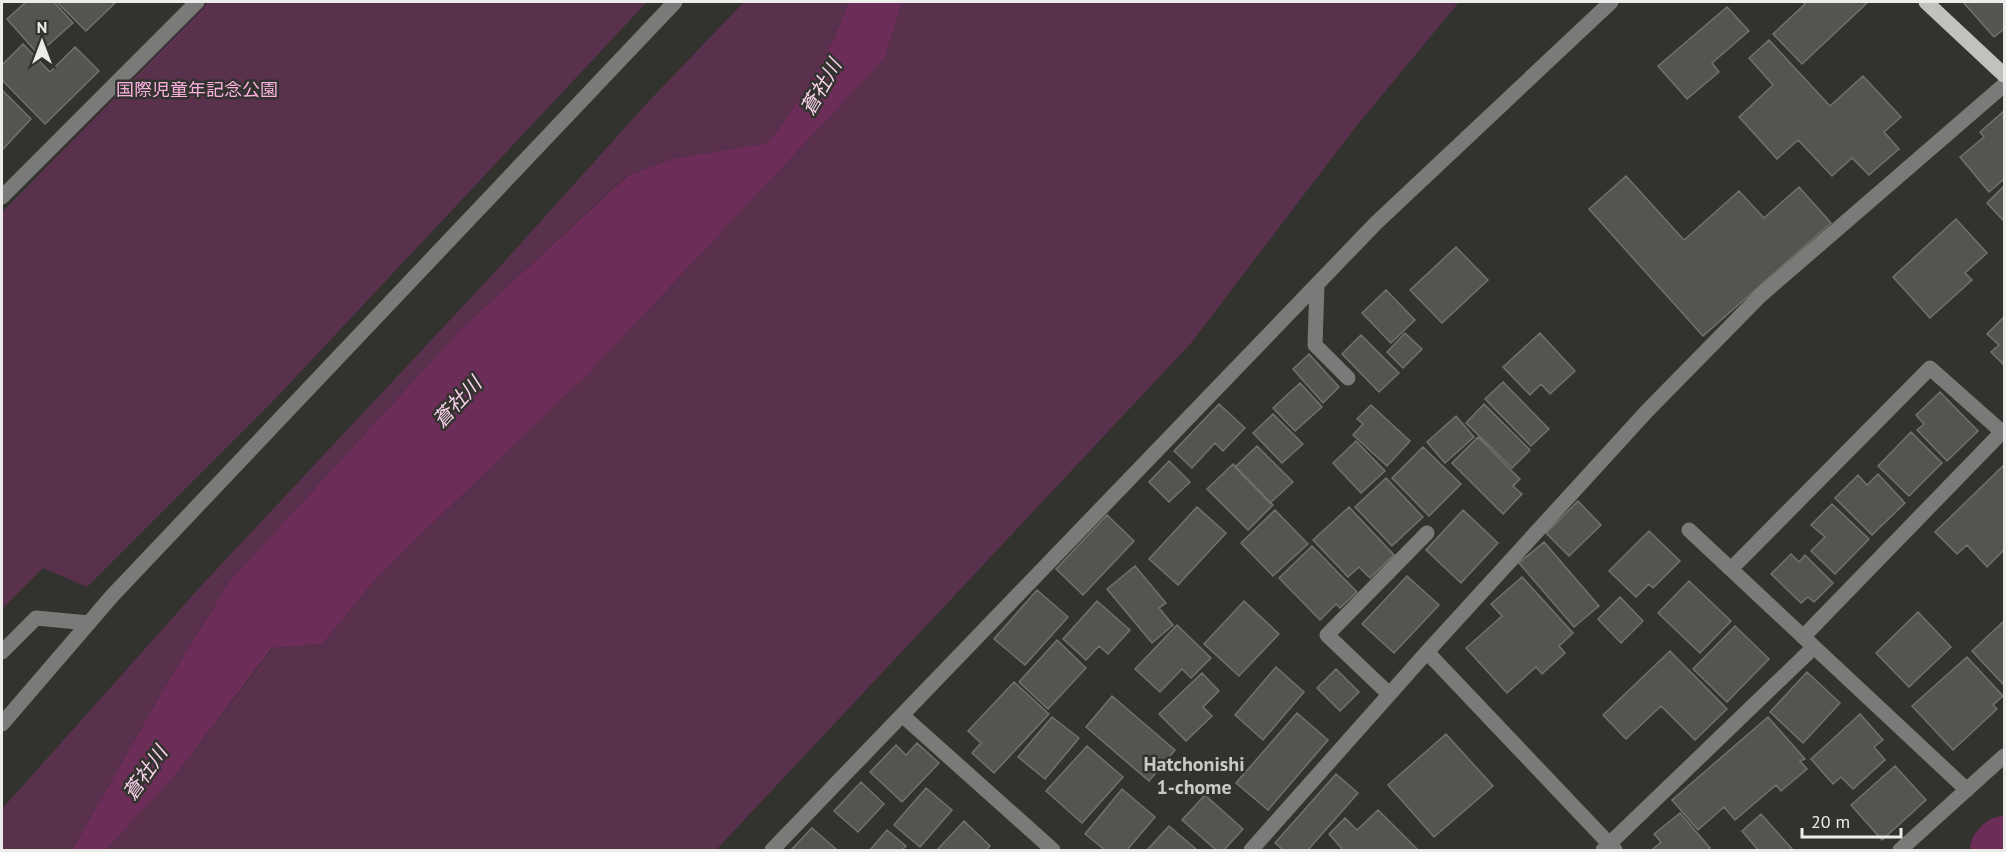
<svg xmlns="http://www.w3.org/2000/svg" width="2006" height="852" viewBox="0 0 2006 852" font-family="'PT Sans','Noto Sans JP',sans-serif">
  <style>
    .green { fill: #5a314d }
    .water { fill: #6c2e59 }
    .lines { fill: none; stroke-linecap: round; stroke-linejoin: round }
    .river { stroke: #6c2e59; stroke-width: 60 }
    .building { fill: #545551; stroke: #71726e; stroke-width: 1.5 }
    .minor { stroke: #7a7b78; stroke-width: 15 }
    .major { stroke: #c1c2bd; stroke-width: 15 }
    .labels { text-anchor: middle; stroke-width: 5; stroke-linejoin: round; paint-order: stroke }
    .park-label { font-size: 18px; fill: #faafdf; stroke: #32332f }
    .water-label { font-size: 20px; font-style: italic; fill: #f9d2ea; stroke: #32332f }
    .neighbourhood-label { font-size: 20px; font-weight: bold; fill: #c9cac5; stroke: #32332f }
  </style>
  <rect width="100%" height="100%" fill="#32332f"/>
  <!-- green -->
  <path class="green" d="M209 2H647L275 399 87 587 43 568 2 609V212Z
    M744 2H849C830 53 801 101 768 143L672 159 627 175 462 328 229 582 169 680 72 850H2V809L201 586 495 272 649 101Z
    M902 2H1459L1354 129 1191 343 716 850H105L174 777 273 648 322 644 380 574 589 373 885 58Z"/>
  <!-- water -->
  <path class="water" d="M849 2H902L885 58 589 373 380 574 322 644 272 648 174 777 105 850H72L169 680 229 582 462 328 628 175 672 159 768 143C801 101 830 53 849 2Z"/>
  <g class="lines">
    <!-- river -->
    <path class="river" d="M2000 850 2004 846"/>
  </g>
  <!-- building -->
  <path class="building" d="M26 2H54L73 23 38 54 7 19Z
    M57 2H116L86 31Z
    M1802 2H1868L1802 64 1773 34 1805 4Z
    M1963 2H2004V29L1994 37Z
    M1727 7 1749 31 1712 63 1719 72 1687 99 1658 66Z
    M1769 40 1830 106 1863 76 1901 117 1884 132 1899 149 1869 175 1852 158 1832 176 1798 140 1777 159 1739 117 1773 85 1749 58Z
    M23 44 50 72 75 47 99 71 45 124 2 80V65Z
    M2 90 31 119 2 150Z
    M2004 111V179L1989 192 1960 157 1984 137 1980 132Z
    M1626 176 1684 240 1739 191 1764 218 1799 187 1831 223 1703 336 1589 209Z
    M2004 186V221L1987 203Z
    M1956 219 1987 253 1965 273 1972 280 1930 318 1893 277Z
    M1456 247 1488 280 1442 323 1410 290Z
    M1386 290 1415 320 1391 343 1362 313Z
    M2004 317V365L1991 352 1999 345 1987 334Z
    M1405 333 1422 349 1403 368 1387 352Z
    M1540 333 1575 371 1550 394 1541 384 1530 395 1503 367Z
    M1361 335 1399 373 1379 392 1342 354Z
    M1309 354 1339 387 1323 403 1293 369Z
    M1503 382 1549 429 1531 446 1485 399Z
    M1300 383 1322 407 1295 431 1273 408Z
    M1940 392 1978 431 1947 461 1917 430 1924 424 1916 415Z
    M1219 404 1245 428 1223 451 1215 443 1192 468 1174 451Z
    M1484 404 1530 450 1512 468 1466 423Z
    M1371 405 1410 441 1387 466 1353 435 1363 424 1357 419Z
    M1273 414 1303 444 1282 463 1253 433Z
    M1456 416 1474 437 1445 463 1427 442Z
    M1911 432 1942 463 1909 496 1878 466Z
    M1478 437 1520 479 1513 486 1522 494 1503 514 1452 463Z
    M1356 441 1385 471 1361 493 1333 463Z
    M1257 446 1293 482 1270 503 1235 467Z
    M1423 447 1461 484 1429 516 1392 478Z
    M1169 461 1190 482 1169 502 1149 482Z
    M1233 464 1273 505 1248 530 1207 489Z
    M2004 465V550L1987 567 1967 545 1957 554 1935 532Z
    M1878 474 1905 503 1872 535 1835 498 1858 475 1867 485Z
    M1386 478 1423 517 1392 546 1355 507Z
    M1578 501 1601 525 1569 556 1546 533Z
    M1832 504 1869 539 1835 574 1811 551 1825 537 1811 525Z
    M1197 507 1226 533 1178 585 1149 559Z
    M1349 507 1394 555 1370 578 1359 567 1348 577 1313 540Z
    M1275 510 1308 544 1273 576 1241 543Z
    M1463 510 1498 543 1461 583 1426 550Z
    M1107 515 1134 541 1083 595 1056 569Z
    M1649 531 1680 561 1653 588 1649 584 1636 597 1609 571Z
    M1544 542 1599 606 1574 627 1519 563Z
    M1312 546 1357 592 1340 608 1336 604 1320 620 1279 578Z
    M1791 554 1799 562 1805 555 1833 583 1814 602 1808 597 1801 603 1771 574Z
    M1135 566 1166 603 1159 608 1173 625 1152 643 1107 589Z
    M1407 576 1439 605 1394 653 1362 624Z
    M1522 577 1573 633 1559 646 1565 653 1542 674 1536 667 1507 693 1466 648 1502 616 1491 604Z
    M1689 581 1731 621 1700 653 1658 613Z
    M1037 590 1068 617 1025 665 994 639Z
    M1620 597 1643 621 1621 643 1598 619Z
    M1097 601 1130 630 1108 654 1099 646 1086 660 1063 639Z
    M1244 601 1279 634 1239 676 1204 644Z
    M1918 612 1951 647 1909 687 1876 653Z
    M2004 621V685L1972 651Z
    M1177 625 1211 658 1191 678 1182 669 1160 692 1135 669Z
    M1735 626 1769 659 1727 702 1693 669Z
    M1057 640 1086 668 1048 709 1019 682Z
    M1670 651 1727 709 1695 740 1661 706 1626 739 1603 715Z
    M1967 657 2003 696 1993 705 1997 709 1953 750 1912 706Z
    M1276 667 1304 692 1263 740 1235 715Z
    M1336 669 1359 692 1340 711 1317 688Z
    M1807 672 1840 703 1803 743 1770 712Z
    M1202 673 1219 691 1203 707 1212 716 1186 741 1159 714Z
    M1014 682 1049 714 994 773 972 753 981 743 968 731Z
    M1112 696 1175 750 1149 781 1086 727Z
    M1297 713 1328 740 1268 810 1236 783Z
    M1860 714 1883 740 1874 747 1885 760 1853 789 1841 777 1833 784 1811 759Z
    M1052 717 1079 738 1045 779 1018 757Z
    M1768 717 1805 759 1800 761 1807 769 1781 791 1776 785 1735 820 1724 807 1698 830 1672 800Z
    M1446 734 1493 786 1434 837 1388 785Z
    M917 743 939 763 902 802 870 772 896 745 906 755Z
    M1087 746 1123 777 1082 823 1046 791Z
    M1895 766 1926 800 1882 840 1851 805Z
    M1336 774 1358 793 1308 850H1283L1275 843Z
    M861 782 884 804 858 832 834 811Z
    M926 788 952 810 920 847 894 825Z
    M1122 789 1155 817 1127 850H1105L1085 834Z
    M1205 795 1243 829 1224 850H1216L1182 820Z
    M1378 810 1418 850H1343L1329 834 1345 818 1357 830Z
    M1680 813 1710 848 1708 850H1652L1661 842 1654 834Z
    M1761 814 1793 850H1758L1742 831Z
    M964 821 990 846 986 850H937Z
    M1169 826 1197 850H1147Z
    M812 828 837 850H791Z
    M887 830 906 846 902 850H870Z"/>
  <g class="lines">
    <!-- minor -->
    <path class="minor" d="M2 197 197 2
      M1317 285 1315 345 1348 378
      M1689 530 1967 790
      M1731 569 1930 368 2002 432 1803 637
      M2 652 36 618 89 623
      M1427 652 1615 850
      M1389 694 1327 635 1427 533
      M902 715 1053 850
      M2 724 112 596 675 2
      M772 850 1376 223 1611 2
      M1251 850 1427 652 1647 411 1760 296 2004 85
      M1603 850 1814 647
      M1900 850 2004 756"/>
    <!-- major -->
    <path class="major" d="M1926 2 2004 75"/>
  </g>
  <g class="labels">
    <!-- park labels -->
    <g class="park-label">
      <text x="197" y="96">国際児童年記念公園</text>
    </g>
    <!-- water labels -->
    <g class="water-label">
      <text transform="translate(821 87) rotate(-60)" y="7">蒼社川</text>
      <text transform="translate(457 402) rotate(-47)" y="7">蒼社川</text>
      <text transform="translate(145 773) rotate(-55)" y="7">蒼社川</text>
    </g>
    <!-- neighbourhood labels -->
    <g class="neighbourhood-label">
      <text x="1194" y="771">Hatchonishi<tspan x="1194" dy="23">1-chome</tspan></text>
    </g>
  </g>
  <!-- border -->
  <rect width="2006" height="852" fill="none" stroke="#ecedea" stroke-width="6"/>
  <!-- north arrow -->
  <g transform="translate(42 42)" stroke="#32332f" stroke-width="4.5" paint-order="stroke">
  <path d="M0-4.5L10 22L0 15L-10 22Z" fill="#ecedea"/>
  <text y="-9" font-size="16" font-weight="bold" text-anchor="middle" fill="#ecedea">N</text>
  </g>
  <!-- scale -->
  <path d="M1802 828v9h99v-9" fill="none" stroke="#ecedea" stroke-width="3"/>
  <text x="1811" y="828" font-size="18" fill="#ecedea" stroke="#32332f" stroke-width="4.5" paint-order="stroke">20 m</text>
</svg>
